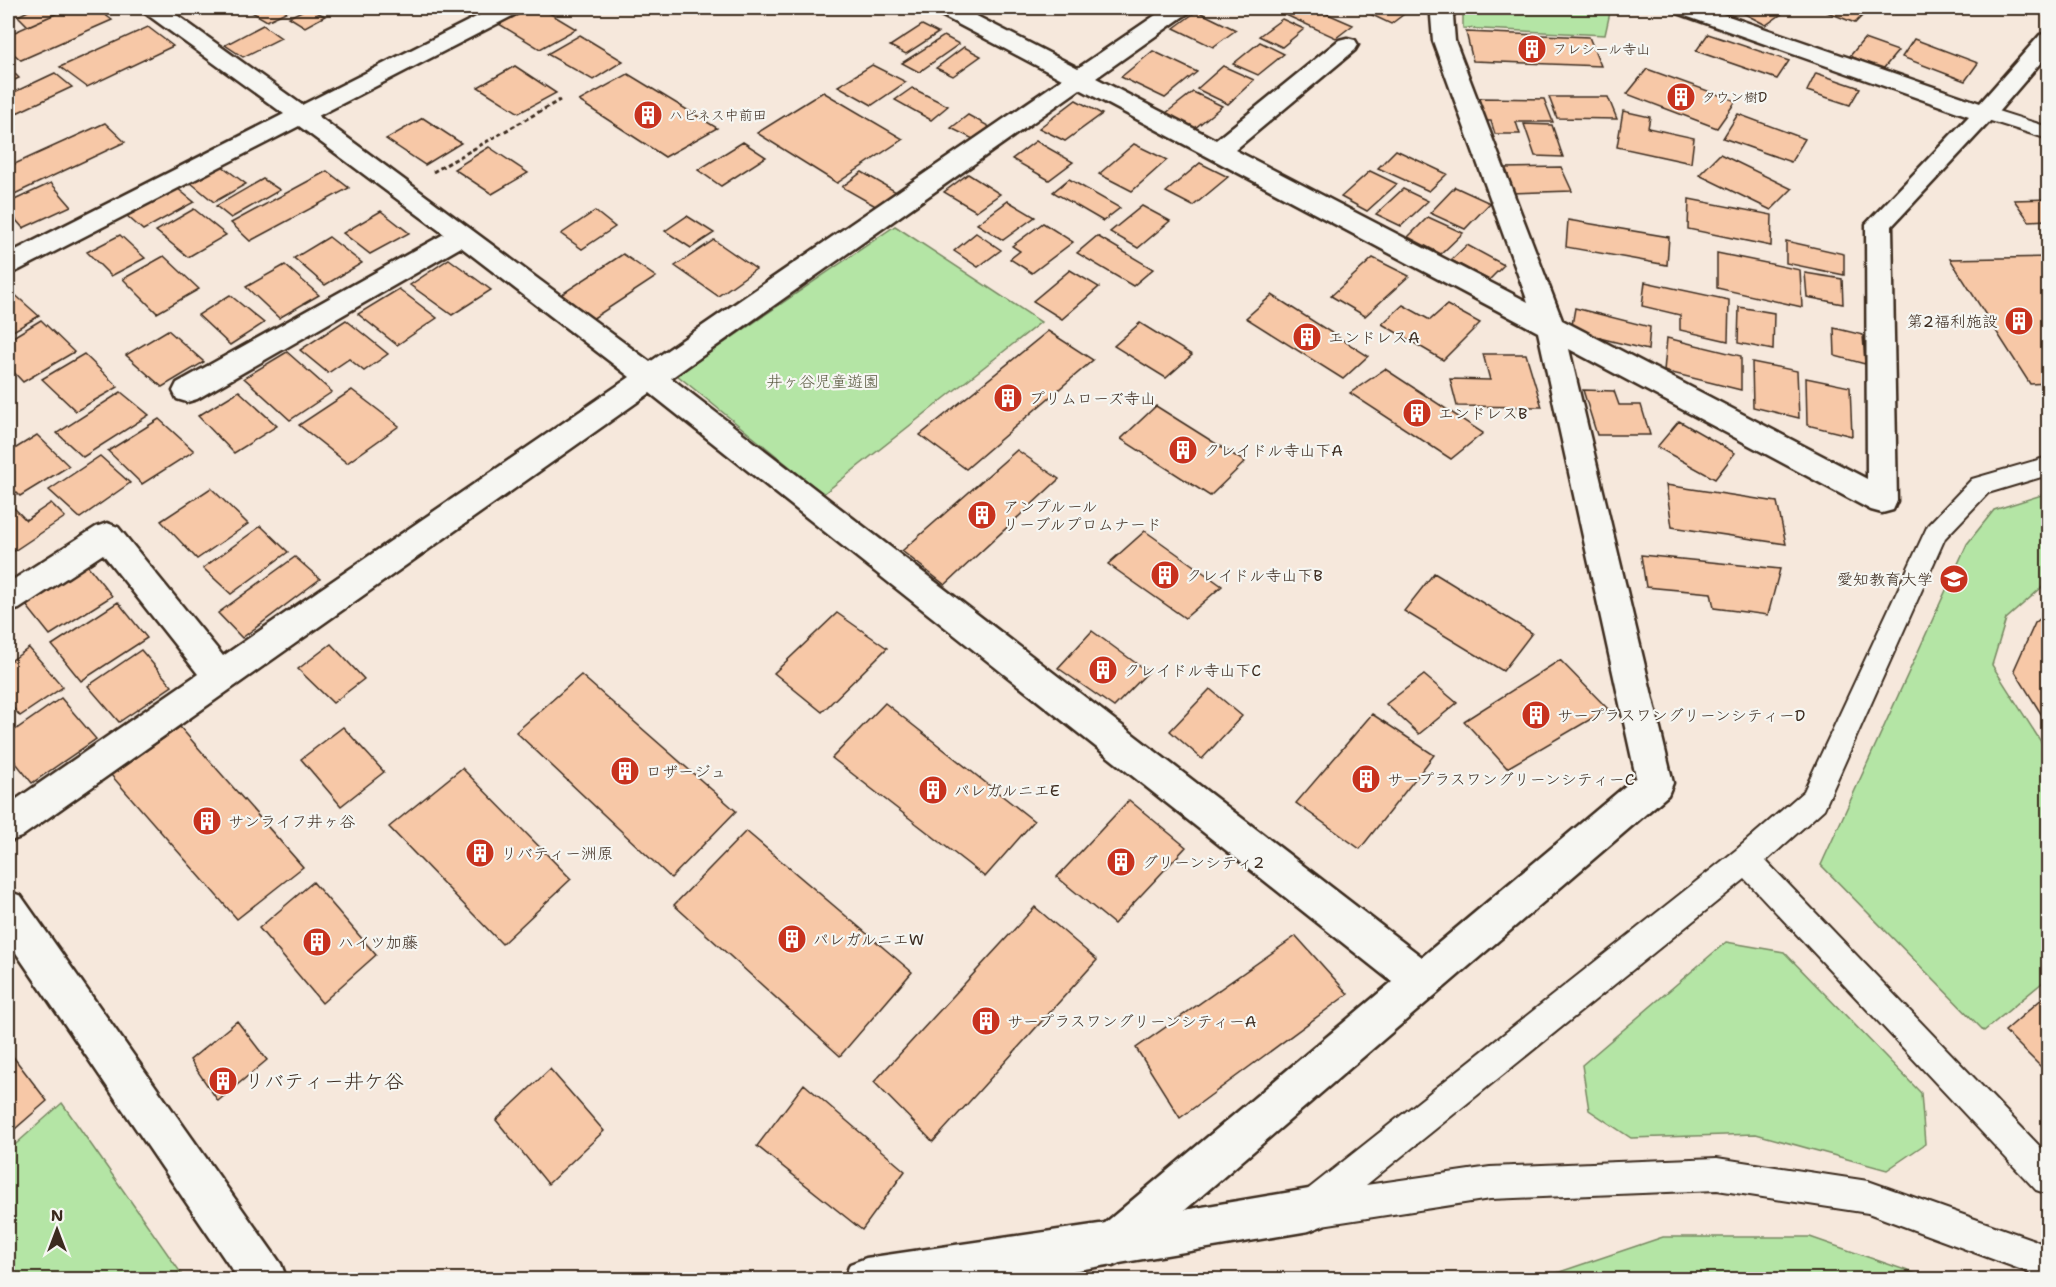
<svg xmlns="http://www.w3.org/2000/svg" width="2056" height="1287" viewBox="0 0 2056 1287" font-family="'Shantell Sans','Klee One',sans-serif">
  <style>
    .green { fill: #b4e5a5; stroke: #788862; stroke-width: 1.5 }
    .building { fill: #f7c8a7; stroke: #3b2a1e; stroke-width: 1.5 }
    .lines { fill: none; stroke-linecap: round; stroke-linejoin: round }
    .service-casing { stroke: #3b2a1e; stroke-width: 4 }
    .minor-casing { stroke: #3b2a1e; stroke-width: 5 }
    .tertiary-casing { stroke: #3b2a1e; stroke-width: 5 }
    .path { stroke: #3b2a1e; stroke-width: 3; stroke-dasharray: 4.5 3; stroke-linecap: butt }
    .service { fill: #f6f6f2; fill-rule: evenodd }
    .minor { fill: #f6f6f2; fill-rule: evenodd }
    .tertiary { fill: #f6f6f2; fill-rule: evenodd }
    .labels { text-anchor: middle; stroke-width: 4.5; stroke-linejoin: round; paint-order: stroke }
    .far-poi-label { font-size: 14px; fill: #3b2a1e; stroke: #f6f6f2; text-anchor: start }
    .poi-label { font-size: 16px; fill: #3b2a1e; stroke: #f6f6f2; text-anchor: start }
    .park-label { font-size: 16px; fill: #595940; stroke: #f6f6f2 }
    .near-poi-label { font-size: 20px; fill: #3b2a1e; stroke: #f6f6f2; text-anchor: start }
  </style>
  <rect width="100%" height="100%" fill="#f6e8dc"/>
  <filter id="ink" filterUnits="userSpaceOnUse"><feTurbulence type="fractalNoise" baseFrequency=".0167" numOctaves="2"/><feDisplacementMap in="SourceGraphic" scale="12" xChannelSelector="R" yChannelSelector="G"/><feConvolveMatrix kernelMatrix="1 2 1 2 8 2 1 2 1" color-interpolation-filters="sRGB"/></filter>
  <g filter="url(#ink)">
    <!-- green -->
    <path class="green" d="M1463 8H1611L1605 35 1463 28Z
      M895 226 1041 322 823 494 677 375Z
      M2048 493V582L2006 619 1992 665 2043 745 2048 744V978L1984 1031 1821 865 1967 544 1994 510Z
      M1726 942 1784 952 1921 1093 1925 1144 1887 1170 1756 1134 1631 1138 1589 1110 1582 1065Z
      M62 1103 181 1273 178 1279H8V1151Z
      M1663 1237H1810L1931 1279H1539Z"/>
    <!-- building -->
    <path class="building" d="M34 8H69L28 26 18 16Z
      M69 8H96L112 20 21 60 8 49V35Z
      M245 8H294L267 21Z
      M308 8 325 16 305 27 289 17Z
      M528 8H541L576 29 540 49 499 24Z
      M1296 8H1314L1353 25 1336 38 1286 15Z
      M1375 8H1412L1391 24 1368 13Z
      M1749 8H1790L1766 25 1743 13Z
      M1817 8H1870L1855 23Z
      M1197 11 1236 30 1213 47 1174 28Z
      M1282 19 1304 29 1282 47 1259 36Z
      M263 25 281 38 243 57 225 45Z
      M922 25 938 33 906 54 890 46Z
      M148 27 173 46 87 87 60 67Z
      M1466 32 1589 37 1601 66 1473 61Z
      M1708 34 1789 61 1777 79 1696 51Z
      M580 35 623 61 593 80 547 54Z
      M944 36 959 44 919 72 902 63Z
      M1864 39 1898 51 1883 69 1850 56Z
      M1914 39 1978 63 1965 81 1902 57Z
      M1260 42 1284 54 1258 75 1233 64Z
      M964 47 981 56 953 76 936 68Z
      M1153 51 1197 72 1165 98 1121 77Z
      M872 65 906 82 872 105 838 86Z
      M515 66 556 93 519 113 478 87Z
      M1223 66 1254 80 1228 104 1197 89Z
      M8 67 19 78 8 83Z
      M1647 69 1736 101 1717 128 1627 94Z
      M55 73 72 87 8 117V95Z
      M1816 73 1860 88 1850 105 1807 91Z
      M628 74 717 128 665 157 579 101Z
      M912 88 948 106 931 120 895 100Z
      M823 92 903 139 837 183 757 133Z
      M1193 92 1222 106 1195 128 1166 113Z
      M1549 97H1608L1617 119 1557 118Z
      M1477 98 1544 99 1553 122H1516L1520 134H1495L1491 121H1485Z
      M1076 100 1102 114 1065 141 1039 128Z
      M1623 111 1650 117 1648 128 1694 138 1691 163 1617 147Z
      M1738 114 1805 139 1791 162 1723 138Z
      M968 115 990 127 973 139 951 128Z
      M423 118 461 143 425 165 386 139Z
      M105 123 125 142 8 197V167Z
      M1524 124 1552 125 1563 157 1535 156Z
      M1036 141 1073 162 1049 180 1012 159Z
      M743 142 766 157 721 186 698 170Z
      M1134 144 1167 160 1132 191 1099 174Z
      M489 147 528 173 492 194 454 169Z
      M1396 150 1447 174 1429 191 1378 168Z
      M1720 154 1792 189 1771 210 1699 175Z
      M1200 163 1228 177 1193 206 1166 192Z
      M222 166 246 184 214 202 191 183Z
      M1561 167 1572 191 1511 193 1502 168Z
      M327 171 349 188 250 241 231 223Z
      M1370 171 1397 184 1367 211 1341 197Z
      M862 172 898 193 879 208 842 187Z
      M968 174 1000 194 976 211 944 192Z
      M263 179 280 190 231 218 216 206Z
      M1069 179 1120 208 1103 221 1053 192Z
      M51 183 71 206 23 228 8 211V203Z
      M1455 187 1490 203 1465 229 1430 213Z
      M177 188 194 202 143 230 127 216Z
      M1403 189 1428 201 1401 226 1376 214Z
      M1689 199 1772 215 1771 246 1688 229Z
      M2048 199V220L2029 221 2014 200Z
      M1008 201 1035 217 1003 240 977 224Z
      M1142 206 1170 221 1138 248 1110 232Z
      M194 209 226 235 188 257 156 231Z
      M381 211 409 233 370 254 343 233Z
      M595 211 615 227 582 249 561 234Z
      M687 216 714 233 691 248 665 231Z
      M1428 217 1463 233 1441 254 1408 237Z
      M1568 220 1669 237 1667 265 1566 247Z
      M1043 223 1073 242 1032 273 1010 259 1020 251 1012 246Z
      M976 233 1001 250 978 267 954 251Z
      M120 235 145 258 111 276 87 252Z
      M1097 236 1153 269 1133 286 1077 253Z
      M329 237 362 263 325 285 294 258Z
      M714 240 756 269 718 296 675 266Z
      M1786 241 1844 254V275L1786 263Z
      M1467 245 1504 265 1489 280 1451 260Z
      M1717 253 1800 270 1802 307 1717 288Z
      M623 254 656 277 592 319 559 296Z
      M164 256 199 289 157 313 123 279Z
      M2048 257V383L2030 384 1950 259Z
      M1373 258 1409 276 1365 316 1331 296Z
      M449 259 491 290 452 315 410 285Z
      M285 265 319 295 279 318 246 287Z
      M1070 270 1099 287 1062 319 1033 301Z
      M1805 273 1842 279 1843 304 1807 297Z
      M1645 282 1729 300 1728 341 1680 330V315L1642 306Z
      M399 289 437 318 397 345 358 314Z
      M12 292 39 316 8 334V294Z
      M230 295 264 323 230 345 198 315Z
      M1272 295 1368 356 1343 379 1246 318Z
      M1403 305 1430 320 1447 305 1480 323 1443 360 1382 324Z
      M1739 307 1774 313 1773 350 1738 343Z
      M1575 308 1650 327 1648 350 1571 331Z
      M41 320 74 352 23 382 8 366V340Z
      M346 320 388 354 364 371 349 359 328 373 300 350Z
      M1140 323 1192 355 1166 378 1114 346Z
      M1834 328 1863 335 1865 364 1835 356Z
      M168 330 204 362 162 387 126 355Z
      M1048 331 1093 360 966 469 920 435Z
      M1667 338 1741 356V390L1664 371Z
      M287 352 332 392 290 420 244 378Z
      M84 354 118 387 76 411 42 379Z
      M1483 354H1526L1542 407 1457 406 1450 379 1490 380Z
      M1752 362 1797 371 1799 418 1753 407Z
      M1385 369 1483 433 1451 459 1350 393Z
      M1806 378 1850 387 1852 436 1807 425Z
      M352 390 399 426 347 463 299 425Z
      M1583 390 1614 391 1619 405H1641L1650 435H1597Z
      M239 391 277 426 234 453 198 416Z
      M121 392 149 415 83 457 57 433Z
      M1156 406 1245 462 1210 496 1121 439Z
      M159 419 194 451 142 484 108 451Z
      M1679 421 1735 453 1715 479 1657 447Z
      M37 435 69 466 20 496 8 484V453Z
      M1017 450 1059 479 945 585 902 551Z
      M100 456 130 483 80 518 49 490Z
      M1666 485 1777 502 1786 544 1672 527Z
      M211 488 248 524 197 559 161 521Z
      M51 503 65 517 11 553 8 549V510L13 507 26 520Z
      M261 526 288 552 231 594 203 568Z
      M1145 531 1222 586 1185 618 1108 564Z
      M1641 555 1780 569 1768 615 1714 608 1711 593 1646 587Z
      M295 557 320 579 242 638 218 613Z
      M84 561 112 596 50 635 22 600Z
      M1434 573 1532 633 1503 671 1404 611Z
      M118 602 147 638 81 681 52 645Z
      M2048 612V725L2014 670 2035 623Z
      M837 613 887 648 822 712 774 673Z
      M1092 631 1148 672 1114 707 1058 668Z
      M331 644 364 679 333 703 298 669Z
      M29 648 63 687 20 716 8 702V663Z
      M141 650 172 686 119 722 88 686Z
      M1560 660 1608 709 1507 768 1464 721Z
      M581 675 736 811 671 878 516 732Z
      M1424 675 1457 703 1419 734 1386 704Z
      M1210 689 1242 716 1202 759 1170 731Z
      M61 698 96 739 32 783 8 753V735Z
      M885 703 1034 821 985 877 832 758Z
      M1372 714 1434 755 1360 849 1296 803Z
      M180 727 303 867 237 919 111 775Z
      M343 727 384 772 341 806 301 759Z
      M462 768 571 879 502 944 389 827Z
      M1129 800 1186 847 1114 924 1057 877Z
      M746 831 912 972 840 1056 674 905Z
      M313 882 376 955 322 1003 259 928Z
      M1035 907 1097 960 933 1142 874 1082Z
      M1296 936 1348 994 1180 1118 1136 1048Z
      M2045 996 2048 999V1074L2005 1031Z
      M237 1021 267 1060 218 1101 190 1060Z
      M8 1050 47 1101 8 1135Z
      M550 1069 604 1131 548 1184 496 1120Z
      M804 1084 905 1171 862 1230 757 1146Z"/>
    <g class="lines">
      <!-- service casing -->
      <g class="service-casing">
        <path id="service" d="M1985 107 2048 127V139L1978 117 1976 113 1978 109Z
          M2048 457V475L1988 493 1945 538 1824 809 1766 861 2048 1155V1194L2036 1190 1745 879 1366 1185 1490 1167 1717 1158 1868 1181 2034 1240 2048 1247V1280H2042L2025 1271 1868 1213 1717 1190 1490 1199 1309 1227 1297 1222 1292 1210 1297 1198 1736 850 1804 791 1928 525 1972 479Z"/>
      </g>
      <!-- minor casing -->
      <g class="minor-casing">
        <path id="minor" d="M142 8H167L302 105 494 8H521L518 13 318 116 650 362 1062 79 937 13 934 8H961L1078 68 1166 8H1191L1188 13 1096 78 1216 140 1339 40 1347 38 1355 40 1358 45 1355 50 1235 150 1528 302 1433 41 1431 16 1437 8H1459L1453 16 1455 41 1562 320 1867 479 1866 224 1969 116 1677 13 1674 8H1705L1980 103 2040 35 2048 33V54L1993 118 1892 226 1897 501 1893 510 1882 513 1871 510 1569 349 1673 783 1668 795 1128 1259 1113 1266 1098 1259 1091 1244 1098 1229 1392 982 650 393 21 837 8 842V805L198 674 103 554 19 609 8 612V583L96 527 107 523 118 527 223 656 630 377 461 247 197 399 187 402 177 399 173 391 177 383 444 234 299 126 17 271 8 274V254L284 114 145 13ZM1080 89 1538 332 1636 777 1422 957 671 378Z"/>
      </g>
      <!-- tertiary casing -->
      <g class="tertiary-casing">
        <path id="tertiary" d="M8 891 21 896 281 1264 287 1280H239L8 941Z
          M1309 1189 1324 1195 1330 1210 1324 1225 1309 1231 1019 1280H844L850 1264 866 1258 1113 1222Z"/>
      </g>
      <!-- path -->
      <path class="path" d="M433 172 560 100"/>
      <!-- service -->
      <use href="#service" class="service"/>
      <!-- minor -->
      <use href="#minor" class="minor"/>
      <!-- tertiary -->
      <use href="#tertiary" class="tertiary"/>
    </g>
  </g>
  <!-- icons -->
  <defs>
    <g id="building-disc" transform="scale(1.5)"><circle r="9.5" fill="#c8321e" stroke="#f6f6f2"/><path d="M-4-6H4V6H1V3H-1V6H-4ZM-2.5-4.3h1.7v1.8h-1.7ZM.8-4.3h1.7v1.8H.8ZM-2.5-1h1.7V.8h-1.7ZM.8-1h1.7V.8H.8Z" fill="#fff"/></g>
    <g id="university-disc" transform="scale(1.5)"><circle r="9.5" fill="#c8321e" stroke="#f6f6f2"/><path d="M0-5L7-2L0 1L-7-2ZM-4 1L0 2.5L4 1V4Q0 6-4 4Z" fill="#fff"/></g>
  </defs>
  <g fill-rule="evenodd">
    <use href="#building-disc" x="1532" y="49"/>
    <use href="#building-disc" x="1681" y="97"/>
    <use href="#building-disc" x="648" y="115"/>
    <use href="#building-disc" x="2019" y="321"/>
    <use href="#building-disc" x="1307" y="337"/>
    <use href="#building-disc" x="1008" y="398"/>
    <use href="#building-disc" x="1417" y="413"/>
    <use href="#building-disc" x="1183" y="450"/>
    <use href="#building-disc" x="982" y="515"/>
    <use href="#building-disc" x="1165" y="575"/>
    <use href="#university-disc" x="1954" y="579"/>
    <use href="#building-disc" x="1103" y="670"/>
    <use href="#building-disc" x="1536" y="715"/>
    <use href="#building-disc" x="625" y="771"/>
    <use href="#building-disc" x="1366" y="779"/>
    <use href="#building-disc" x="933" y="790"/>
    <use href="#building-disc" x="207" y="821"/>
    <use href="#building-disc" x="480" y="853"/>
    <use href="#building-disc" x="1121" y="862"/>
    <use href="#building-disc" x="792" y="939"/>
    <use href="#building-disc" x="317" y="942"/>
    <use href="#building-disc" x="986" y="1021"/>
    <use href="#building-disc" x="223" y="1081"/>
  </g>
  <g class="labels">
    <!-- far-poi labels -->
    <g class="far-poi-label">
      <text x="1553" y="54">フレシール寺山</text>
      <text x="1702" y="102">タウン樹D</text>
      <text x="669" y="120">ハピネス中前田</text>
    </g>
    <!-- poi labels -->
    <g class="poi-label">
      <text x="1998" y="327" text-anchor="end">第2福利施設</text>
      <text x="1328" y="343">エンドレスA</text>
      <text x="1029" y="404">プリムローズ寺山</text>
      <text x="1438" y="419">エンドレスB</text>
      <text x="1204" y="456">クレイドル寺山下A</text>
      <text x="1003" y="512">アンプルール<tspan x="1003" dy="18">リーブルプロムナード</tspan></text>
      <text x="1186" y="581">クレイドル寺山下B</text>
      <text x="1933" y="585" text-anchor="end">愛知教育大学</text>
      <text x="1124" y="676">クレイドル寺山下C</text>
      <text x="1557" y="721">サープラスワングリーンシティーD</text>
      <text x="646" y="777">ロザージュ</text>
      <text x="1387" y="785">サープラスワングリーンシティーC</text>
      <text x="954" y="796">パレガルニエE</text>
      <text x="228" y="827">サンライフ井ヶ谷</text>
      <text x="501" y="859">リバティー洲原</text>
      <text x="1142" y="868">グリーンシティ2</text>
      <text x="813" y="945">パレガルニエW</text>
      <text x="338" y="948">ハイツ加藤</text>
      <text x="1007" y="1027">サープラスワングリーンシティーA</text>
    </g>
    <!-- park labels -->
    <g class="park-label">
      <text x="823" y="387">井ヶ谷児童遊園</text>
    </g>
    <!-- near-poi labels -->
    <g class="near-poi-label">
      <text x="244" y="1088">リバティー井ケ谷</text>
    </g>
  </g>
  <!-- margin -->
  <rect width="2056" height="1287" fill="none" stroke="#f6f6f2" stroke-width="30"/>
  <rect x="15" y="15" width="2026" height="1257" fill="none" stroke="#3b2a1e" stroke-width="2" filter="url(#ink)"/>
  <!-- north arrow -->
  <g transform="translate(57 1230)" stroke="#f6f6f2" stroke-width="4.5" paint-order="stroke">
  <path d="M0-4.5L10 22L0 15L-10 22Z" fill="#3b2a1e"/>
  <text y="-9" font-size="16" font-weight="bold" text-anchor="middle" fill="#3b2a1e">N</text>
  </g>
</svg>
